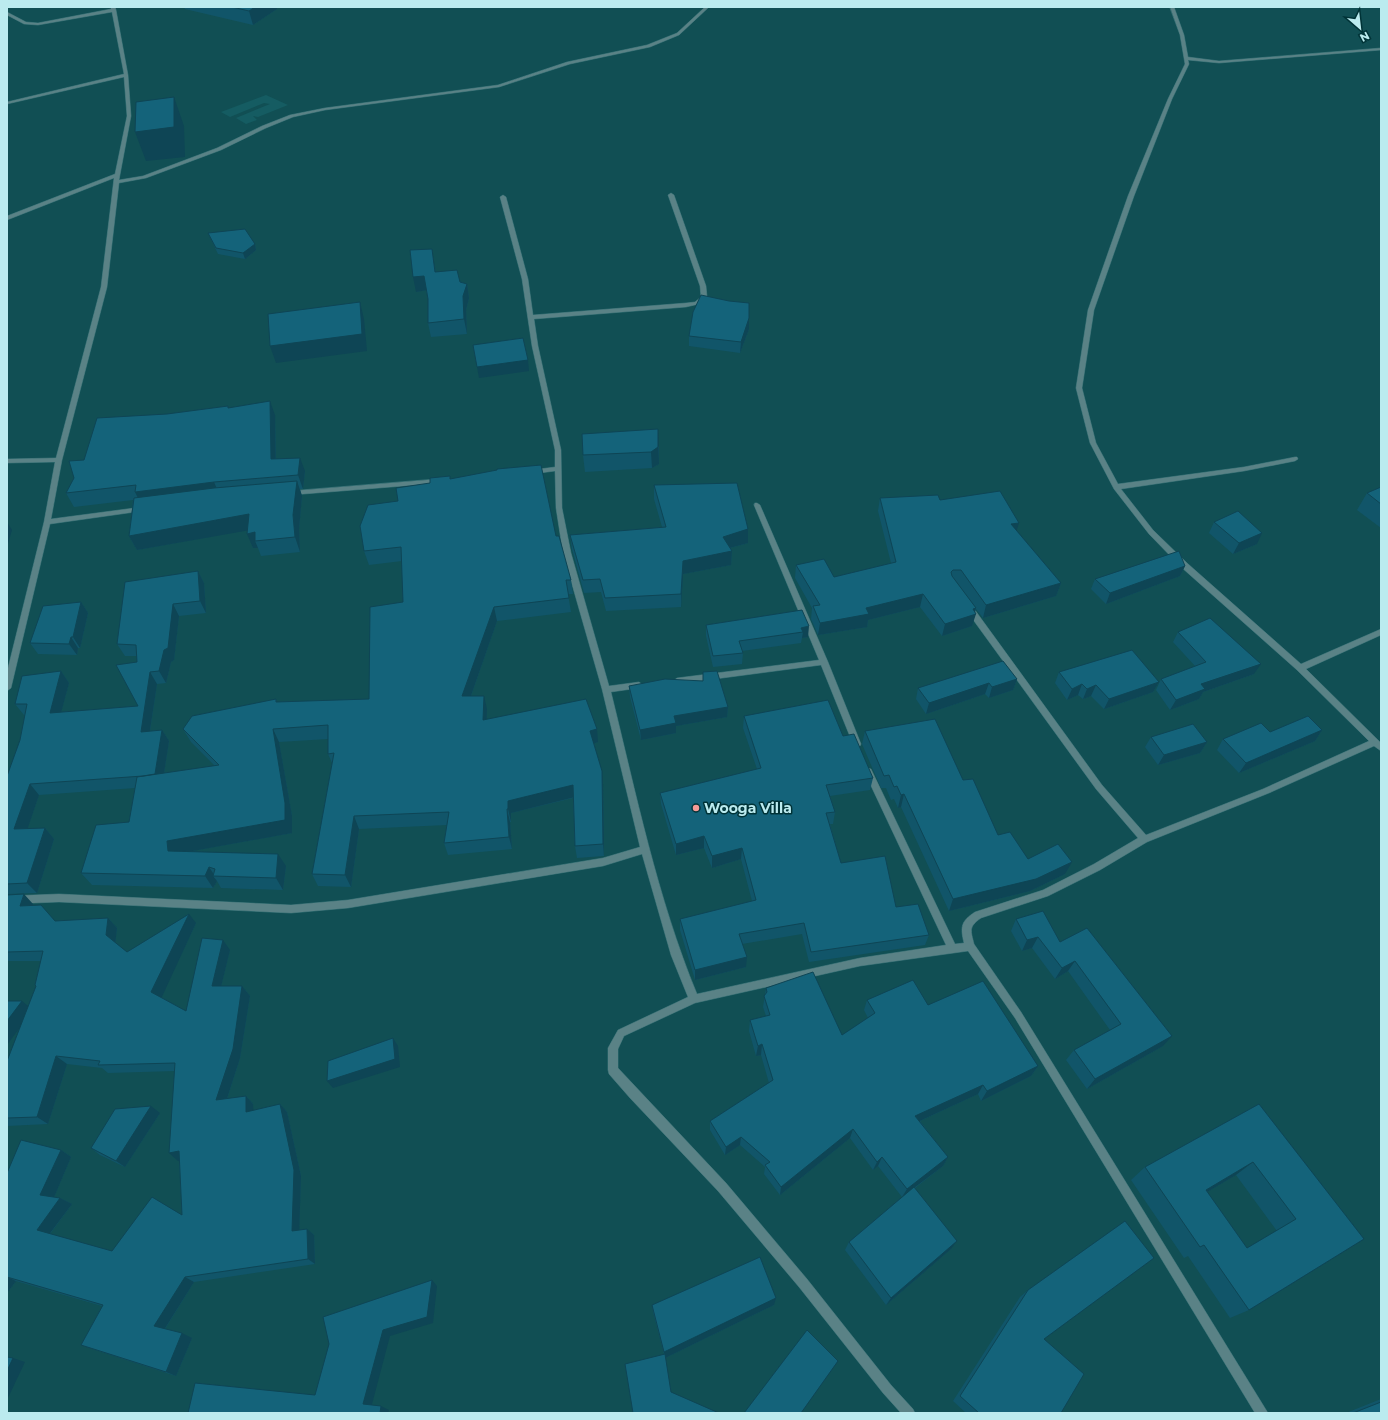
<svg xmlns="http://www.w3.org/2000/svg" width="1388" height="1420" viewBox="0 0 1388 1420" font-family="Montserrat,sans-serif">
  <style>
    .built { fill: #155c62 }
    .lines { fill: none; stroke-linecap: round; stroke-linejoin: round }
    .street-casing { stroke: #336e73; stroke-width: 1 }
    .street { fill: #5a8286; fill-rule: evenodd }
    .wall { fill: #115569; fill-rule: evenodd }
    .shaded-wall { fill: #0e4555 }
    .building { fill: #14637a; stroke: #0e4555; fill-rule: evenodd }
    .poi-dot { fill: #f59b97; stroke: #003337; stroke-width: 1.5 }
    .labels { text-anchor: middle; stroke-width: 3; stroke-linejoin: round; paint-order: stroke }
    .poi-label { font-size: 14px; font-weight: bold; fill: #bbebef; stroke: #003337; text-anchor: start }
  </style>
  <rect width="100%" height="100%" fill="#114f54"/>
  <!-- built -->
  <path class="built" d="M266 95 288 105 258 117 253 116 257 120 246 124 236 118 270 104 264 103 230 117 221 112Z"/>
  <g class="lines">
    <!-- street casing -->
    <g class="street-casing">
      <path id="street" d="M111 7H115L116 10 128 75 131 116 119 180 143 176 217 148 262 126 290 115 325 108 498 85 567 62 647 45 677 33 705 7H709L679 35 650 47 570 64 499 87 325 110 293 117 266 128 221 150 146 178 119 183 107 287 62 460 51 519 142 507 145 509 142 511 50 524 11 688 7 691V672L44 522 55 462 7 463V459L56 458 101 287 114 178 7 220V216L115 174 127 116 124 77 7 104V102L124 74 112 12 38 25 24 24 7 15V12L26 22 38 23 111 9Z
        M1170 7H1174L1184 35 1188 57 1219 61 1381 48V50L1219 63 1188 60 1189 64 1172 99 1134 196 1094 310 1082 388 1096 443 1118 484 1244 467 1295 457H1297L1298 459 1295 461 1244 471 1121 489 1153 530 1187 563 1301 664 1381 629V635L1306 669 1381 743V751L1374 746 1269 793 1147 842 1100 870 1048 896 981 918C968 927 971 931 974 944L1021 1012 1268 1413H1255L1015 1018 968 951 860 966 695 1003 624 1036 618 1049V1068L726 1183 807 1279 891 1385 913 1409 915 1413H901L883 1393 799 1287 718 1191 630 1098 609 1074 608 1070V1048L618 1030 688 997 671 955 642 854 603 866 348 908 291 913 59 902 7 904V896L59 894 291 905 348 900 603 858 640 847 602 689 563 553 556 508 555 471 532 474 529 472 532 470 555 467V450L532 346 522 279 500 197 503 195 506 197 528 279 533 315 686 303 695 302 701 297 700 286 668 195 671 193 674 195 706 286 707 297 699 304 686 307 534 319 538 346 561 450 562 508 571 553 609 686 639 682 643 685 639 688 611 692C636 793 657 897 697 994L860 958 946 945 864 771 865 769 868 768 871 769 955 944 964 943C960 927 961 921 975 912L1043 890 1094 864 1138 838 1096 789 966 610 965 608 966 606H972L1102 785 1146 835 1263 789 1369 741 1297 670 1181 567 1149 534 1114 489 1090 443 1076 388 1088 310 1128 196 1168 99 1185 64 1180 35Z
        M439 479 442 481 441 483 291 495 288 493 291 491Z
        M755 503H757L760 505 828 662 861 744 860 746H854L853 744 821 665 677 684 673 681 677 678 819 660 754 505Z"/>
    </g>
    <!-- street -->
    <use href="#street" class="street"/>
  </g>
  <!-- wall -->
  <path class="wall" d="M184 7H277V9L253 25 185 9Z
    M208 233 255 244 256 250 245 259 218 254Z
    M434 263 436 272 467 284 469 298 466 310 467 334 431 337 428 323V299L426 290 416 292Z
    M749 318V329L740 353 689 346V336Z
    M228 406 229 408 275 415 276 459 305 471 303 489H300L302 496 299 529 300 552 261 556 258 548H253L247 530 137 550 129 536 133 500 74 507 66 493 84 460 167 414Z
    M659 446V464L652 468 585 472 583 455Z
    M450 476V479L556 536 571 580 573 594H568L571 612 497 621 471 696 487 709 486 720 598 742 594 743 603 784 604 856 577 858 575 846 573 798 511 813V822H510L512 849 448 855 444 843 447 825 359 829 351 887 318 886 312 874 332 763 328 754V739L279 742 292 816V833L186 852 286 866 283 890 221 888 217 881 213 888 92 885 81 873 129 822 135 788 39 795 27 829 45 828 54 839 37 893 7 894V776L20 740 25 715H24L15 704 61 671 69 683 61 712 138 706 137 656H125L117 644 198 571 204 583 206 613 179 616 174 660 171 662 166 683 157 684 150 731 162 730 169 741 164 773 215 766 191 742 183 729 276 699 277 702 369 699 403 602 402 561 369 565 364 551 398 501 430 483Z
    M654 485 748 543 730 548 732 551 731 565 683 574 681 607 606 611 601 592 584 593 572 549 570 535 662 527 654 499Z
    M1381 487V528L1357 510 1367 493Z
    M880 498 940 500 1017 531 1061 583 1056 596 983 618 976 609 972 626 942 636 920 607 868 620 867 627 818 635 811 619 812 608 795 578 796 565 834 577 891 563 878 511Z
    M1214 522 1257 544 1233 554 1209 533Z
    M1185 566 1180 576 1106 604 1091 589 1095 579Z
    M81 602 88 613 80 648H78L77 655 38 654 30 643Z
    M802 610 808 637 802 638 801 643 742 651 743 653 742 664 713 667 706 636V625Z
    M1178 632 1254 674 1203 692 1199 699 1170 710 1156 690 1161 679 1195 666 1173 642Z
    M1059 672 1159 682 1153 692 1104 709 1091 696 1083 699 1078 695 1067 700 1055 683Z
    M1017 679 1013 690 989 698 985 694 926 714 916 699 918 688Z
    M703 681 728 707 727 717 676 726V733L641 740 630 697 629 686Z
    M744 716 843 736 873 778 870 790 830 796 835 812 833 824H830L841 863 929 935 925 945 809 962 802 934 742 944 746 967 695 980 680 930V919L752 901 741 859 712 868 704 848 676 855 661 804 660 793 757 769 743 728Z
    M1322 730 1315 741 1239 773 1217 750 1223 739 1270 732Z
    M865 731 963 780 998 835 1028 859 1065 874 1030 891 949 911 901 807 898 808 894 799 891 800 886 788H881L862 744Z
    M1151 737 1207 742 1200 753 1158 765 1145 747Z
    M7 895 33 904V905L56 921 108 918 117 928 115 943 127 952 196 923 161 997 186 1011 230 950 221 986H242L250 996 240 1058 227 1099 246 1096 253 1104V1111L280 1104 287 1112 301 1176 299 1230 307 1229 314 1235 315 1264 194 1282 165 1329 192 1338 176 1376 92 1349 81 1345 102 1306 16 1281 7 1293V1173L61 1150 71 1157 54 1197 60 1198 72 1204 50 1234 112 1251 182 1215 179 1160 178 1161 175 1071 108 1073 102 1068 67 1064 48 1124 7 1126V1061L36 986 35 985 41 961H7Z
    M1016 919 1060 942 1163 1046 1087 1089 1066 1060 1074 1050 1110 1030 1068 971 1055 979 1032 948 1022 951 1011 931Z
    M766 988 842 1035 868 1018 864 1010 867 1000 928 1005 1038 1066 1031 1076 981 1101 978 1094 920 1121 948 1157 943 1166 915 1188 951 1249 886 1305 845 1250 849 1242 902 1197 878 1166 873 1170 850 1138 780 1195 764 1174 765 1167 740 1145 725 1155 710 1130V1121L769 1083 761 1055 756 1056 749 1031 750 1020 766 1016 763 1007Z
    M1259 1104 1364 1239 1249 1310 1230 1318 1188 1256 1184 1258 1131 1180 1145 1167ZM1236 1175 1277 1231 1247 1248 1207 1192Z
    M160 1113 125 1167 100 1155 91 1148Z
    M1028 1290 1044 1339 1061 1413H966L953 1401 1020 1297Z
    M652 1305H774L665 1358 633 1413 664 1354 653 1312Z
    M1381 1399V1413H1346Z"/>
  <!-- shaded-wall -->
  <path class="shaded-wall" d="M255 7H277V9L253 25 249 11Z
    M174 97 184 126 185 157 146 161 135 132Z
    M255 244 256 250 245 259 243 253Z
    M432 249 434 263 438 286 435 272Z
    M424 276 427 290 416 292 413 277Z
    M467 284 469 298 466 310 467 334 464 319 463 296Z
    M360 302 364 319 367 351 276 363 270 346Z
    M749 318V329L740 353 741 342Z
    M528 360 529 371 479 378 477 367Z
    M270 401 275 415 276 473 271 459Z
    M658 429 659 464 652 468 651 452Z
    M300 458 305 471 303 489 298 475Z
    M297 481 302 496 299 529 300 552 295 537 293 515Z
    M214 482 220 496 142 506 135 492Z
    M249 514 256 529 137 550 129 536Z
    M7 522 12 530 7 547Z
    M1019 523 1015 536 1011 524Z
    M748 529V543L722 550 723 537Z
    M255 532V541L258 548H253L247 534Z
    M1262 533 1257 544 1233 554 1239 543Z
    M732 551 731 565 683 574 681 607V594L683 561Z
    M1185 566 1180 576 1106 604 1110 593Z
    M198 571 204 583 206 613 200 601Z
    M1061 583 1056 596 983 618 986 605Z
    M923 594 920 607 868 620 867 627 818 635 820 623 866 608Z
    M81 602 88 613 80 648 73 637Z
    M173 604 179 616 174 660 171 662 166 683 159 671Z
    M494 607 497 621 466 710 462 696Z
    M976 608 974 614H976L972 626 942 636 945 624 973 609Z
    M809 626 808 637 802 638 803 632 801 628Z
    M71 637 78 648 77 655 69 644Z
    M1261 664 1254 674 1203 692 1199 699 1170 710 1176 700 1201 684Z
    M61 671 69 683 58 724 50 713Z
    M150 672 157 684 148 743 141 732Z
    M1017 679 1013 690 989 698 992 687Z
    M1159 682 1153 692 1104 709 1109 699Z
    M989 683 985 694 926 714 929 703Z
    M1082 684 1078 695 1067 700 1072 689Z
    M1096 685 1091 696 1083 699 1087 689Z
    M484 696 487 709 486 734 483 720Z
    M728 707 727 717 676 726V733L641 740 640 730 674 716Z
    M273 729 279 742 292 816V833L176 854 168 851 167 841Z
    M597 729 598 742 592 744 590 731Z
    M162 730 169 741 162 786 155 775Z
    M1322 730 1315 741 1239 773 1246 763Z
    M1207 742 1200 753 1158 765 1164 755Z
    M602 771 603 784 604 856 603 844Z
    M30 784 39 795 24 839 14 829Z
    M573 785 575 797 511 813V822L508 809V801Z
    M904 794 901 807 898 808 901 795Z
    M507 809 510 822 512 849 509 837Z
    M354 816 359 829 351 887 345 875Z
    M45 828 54 839 37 893 27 883Z
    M704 836V848L676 855V844Z
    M742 848 741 859 712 868V856Z
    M278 854 286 866 283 890 276 878Z
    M1072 862 1065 874 1030 891 949 911 953 899Z
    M209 867 215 876H213L217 881 213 888 205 876Z
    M24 894 33 904 30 916 20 906Z
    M189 914 196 923 160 1001 151 992Z
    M108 918 117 928 115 945 106 935Z
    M1038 937 1032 948 1022 951 1027 940Z
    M223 940 230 950 219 995 212 986Z
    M747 957 746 967 695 980V970Z
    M1075 961 1068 971 1055 979 1062 968Z
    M242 986 250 996 240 1058 224 1108 216 1100Z
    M22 1001 33 1010 7 1045V1021Z
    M1172 1036 1163 1046 1087 1089 1095 1079Z
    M393 1038 398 1046 400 1067 333 1088 327 1081Z
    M762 1044 761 1055 756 1056 758 1046Z
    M56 1056 67 1064 48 1124 37 1117Z
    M1038 1066 1031 1076 981 1101 987 1091Z
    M983 1085 978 1094 911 1125 915 1116Z
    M246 1096 253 1104 254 1120 246 1112Z
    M280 1104 287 1112 301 1176 299 1237 292 1231Z
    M151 1106 160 1113 125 1167 116 1161Z
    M853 1129 850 1138 780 1195 781 1187Z
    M741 1137 740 1145 725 1155 726 1147Z
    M61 1150 71 1157 52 1202 40 1195Z
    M179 1151 187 1158 178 1161 169 1153Z
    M882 1157 878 1166 873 1170 877 1162Z
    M948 1157 943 1166 902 1197 907 1189Z
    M1253 1162 1236 1175 1190 1202 1206 1190Z
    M60 1198 72 1204 48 1236 37 1230Z
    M307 1229 314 1235 315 1264 308 1259Z
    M957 1241 951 1249 886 1305 891 1298Z
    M7 1277 16 1281 7 1293Z
    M185 1277 194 1282 164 1330 154 1326Z
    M432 1280 437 1286 433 1323 390 1336 371 1408 363 1404 383 1330Z
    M776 1298 774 1305 665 1358 664 1352Z
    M182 1333 192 1338 176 1376 166 1372Z
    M13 1358 25 1362 7 1400V1371Z
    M381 1406 389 1410 388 1413H380Z"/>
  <!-- building -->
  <path class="building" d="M232 7H255L249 11Z
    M174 97V127L135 132 136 102Z
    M245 229 255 244 243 253 216 248 208 233Z
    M432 249 435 272 457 270 460 282 467 284 463 296 464 319 428 323V299L424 276 413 277 410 250Z
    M701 295 729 301 749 303V318L741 342 689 336 693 312Z
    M360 302 362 334 270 346 268 314Z
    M523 338 528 360 477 367 473 345Z
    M270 401 271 459 300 458 298 475 214 482 135 492 136 485 66 493 74 478 69 461 84 460 97 418 167 414 228 406V408Z
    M658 429V447L651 452 583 455 582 434Z
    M541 465 556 536H559L571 580H566L569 598 494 607 462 696H484L483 720 586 699 597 729 590 731 602 771 603 844 575 846 573 785 508 801V809H507L509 837 444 843 449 812 354 816 345 875 312 874 334 753 328 754V725L273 729 285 803V820L167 841 168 851 278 854 276 878 213 876 215 869 209 867 205 876 81 873 96 825 129 822 137 777 219 765 183 729 192 716 276 699V702L369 699 370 607 403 602 401 547 364 551 360 526 368 505 398 501 396 488 430 483V478L450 476V479L497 470V469Z
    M297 481 293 515 295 537 255 541V532L247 534 249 514 129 536 134 498 214 488Z
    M737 483 748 529 723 537 732 551 683 561 681 594 605 598 600 579 583 580 570 535 666 527 654 485Z
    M1381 487V504L1367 493Z
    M1000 491 1019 523 1011 524 1061 583 986 605 961 570H953L951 572 952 576 976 608 973 609 976 614 945 624 923 594 866 608 869 614 820 623 813 606 820 605 796 565 824 559 834 577 896 562 880 498 938 495 940 500Z
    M1238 511 1262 533 1239 543 1214 522Z
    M1179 551 1185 566 1110 593 1095 579Z
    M198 571 200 601 173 604 168 648 164 650 159 671 150 672 141 732 162 730 155 774 143 776 30 784 14 829 45 828 27 883 7 884V776L20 740 27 704H15L22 676 61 671 50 713 138 706 116 665 137 662 136 645 117 644 125 582Z
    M81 602 73 637H71L69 644 30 643 43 606Z
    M802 610 809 626 801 628 803 632 739 641 743 653 713 656 706 625Z
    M1210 618 1261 664 1201 684 1205 689 1176 700 1161 679 1206 662 1178 632Z
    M1132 650 1159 682 1109 699 1096 685 1087 689 1082 684 1072 689 1059 672Z
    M1003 661 1017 679 992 687 989 683 929 703 918 688Z
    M717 671 728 707 674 716 676 723 640 730 629 686 665 679 703 681V672Z
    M828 700 843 736 854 734 873 778 826 785 835 812 826 813 841 863 885 856 896 907 918 904 929 935 811 952 804 923 739 934 747 957 695 970 680 919 756 900 742 848 712 856 704 836 676 844 660 793 761 768 744 716Z
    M1308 716 1322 730 1246 763 1223 739 1261 723 1270 732Z
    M935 719 963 780 973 779 998 835 1010 832 1028 859 1058 844 1072 862 1036 879 953 899 904 794 901 795 897 786 894 787 889 775 884 776 865 731Z
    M1193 724 1207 742 1164 755 1151 737Z
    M24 894 20 906 41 905 55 921 108 918 106 935 127 952 189 914 151 992 186 1011 202 938 223 940 212 986H242L233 1049 216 1100 246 1096V1112L280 1104 294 1170 292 1231 307 1229 308 1259 185 1277 154 1326 182 1333 166 1372 81 1345 103 1305 7 1277V1173L21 1140 61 1150 40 1195 60 1198 37 1230 112 1251 152 1197 182 1215 179 1151 169 1153 175 1063 98 1065 100 1061 56 1056 37 1117 7 1118V1061L36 986 35 985 43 951 7 952V895Z
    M1043 911 1060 942 1087 928 1172 1036 1095 1079 1074 1050 1121 1024 1075 961 1062 968 1038 937 1027 940 1016 919Z
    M813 972 842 1035 875 1013 867 1000 913 980 928 1005 983 981 1038 1066 987 1091 983 1085 915 1116 948 1157 907 1189 882 1157 877 1162 853 1129 781 1187 765 1165 770 1162 741 1137 726 1147 710 1121 773 1080 762 1044 758 1046 750 1020 770 1015 764 996 767 992 766 988Z
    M7 1001H22L7 1021Z
    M393 1038 395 1059 327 1081 328 1061Z
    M1259 1104 1364 1239 1249 1310 1204 1245 1200 1247 1145 1167ZM1253 1162 1296 1219 1247 1248 1206 1190Z
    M151 1106 116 1161 91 1148 115 1109Z
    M914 1187 957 1241 891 1298 849 1242Z
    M1125 1221 1154 1258 1044 1339 1084 1374 1061 1413H979L960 1396 1028 1290Z
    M760 1257 776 1298 664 1352 652 1305Z
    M432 1280 427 1317 383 1330 363 1404 381 1406 380 1413H188L195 1383 315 1395 329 1344 323 1317Z
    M807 1330 838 1361 801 1413H744Z
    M665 1354 671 1392 719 1413H633L625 1364Z
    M7 1357 13 1358 7 1371Z
    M1381 1402V1413H1353Z"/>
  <!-- markers -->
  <circle class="poi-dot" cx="696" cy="808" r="4"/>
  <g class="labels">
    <!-- poi labels -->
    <g class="poi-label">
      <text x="704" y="813">Wooga Villa</text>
    </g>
  </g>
  <!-- border -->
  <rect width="1388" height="1420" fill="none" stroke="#bbebef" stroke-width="16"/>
  <!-- north arrow -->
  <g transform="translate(1360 28) rotate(152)" stroke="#003337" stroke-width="3" paint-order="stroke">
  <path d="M0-3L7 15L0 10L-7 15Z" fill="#bbebef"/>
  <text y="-6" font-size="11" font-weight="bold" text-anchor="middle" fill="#bbebef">N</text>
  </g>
</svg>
